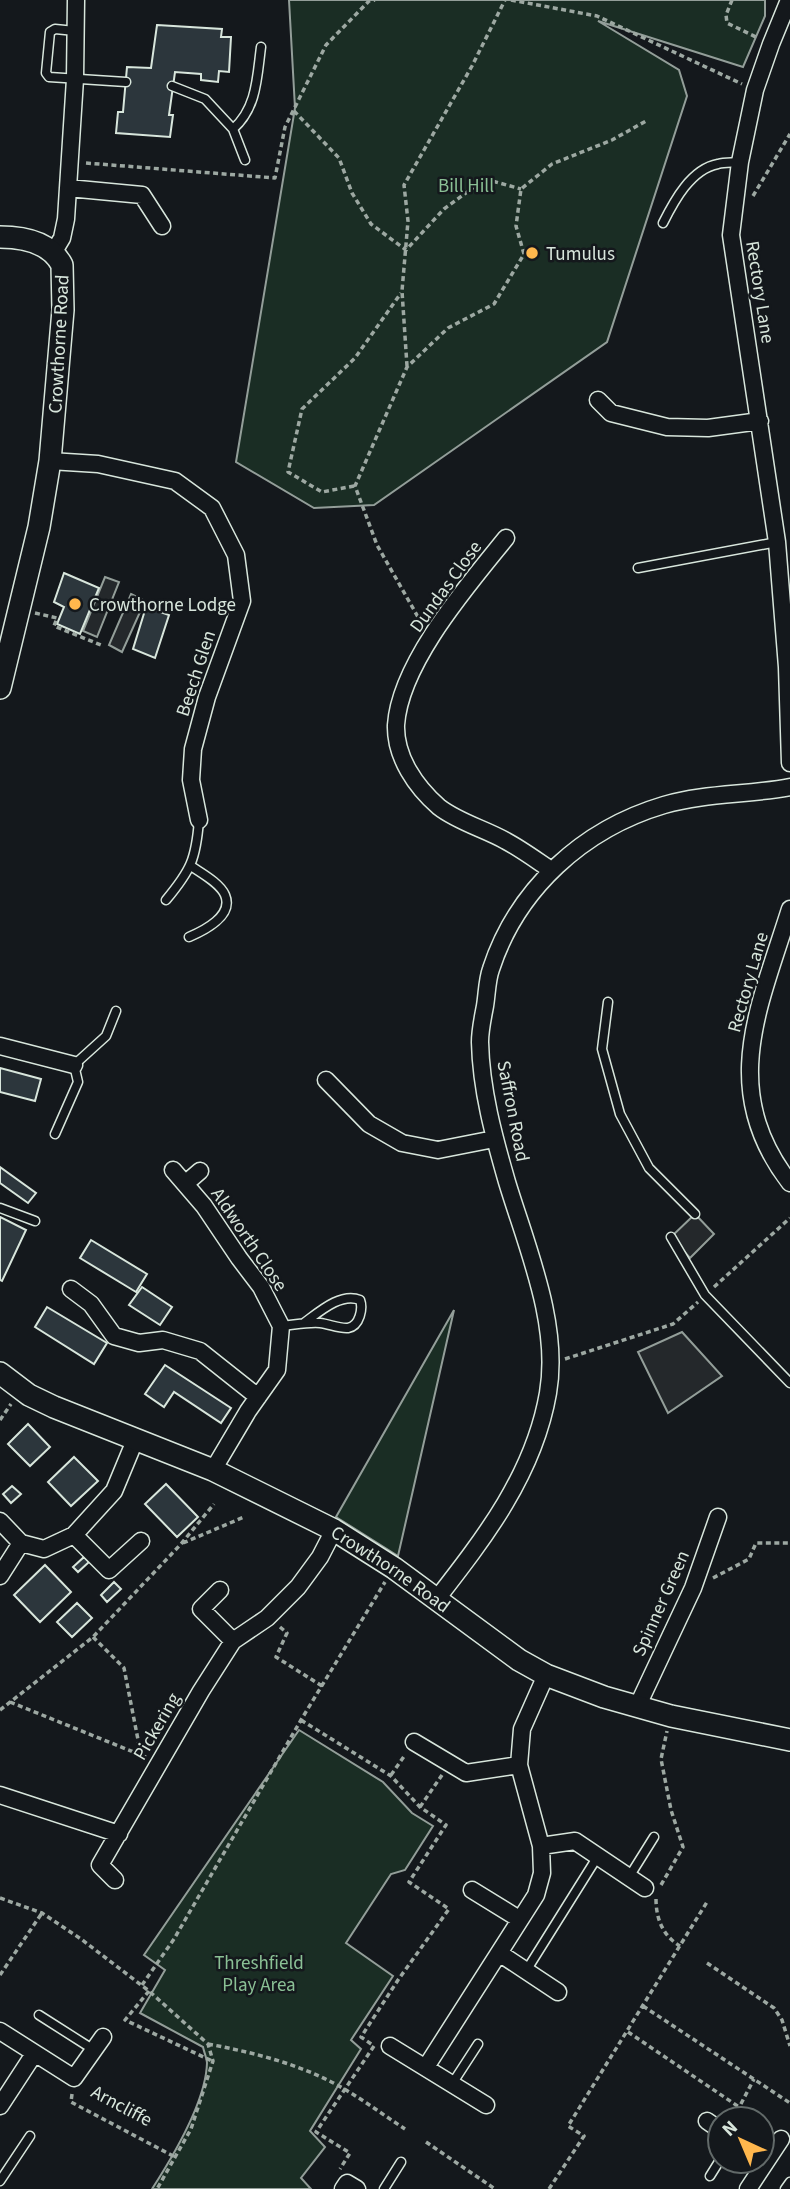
<svg xmlns="http://www.w3.org/2000/svg" width="790" height="2189" viewBox="0 0 790 2189" font-family="'Source Sans 3',sans-serif">
  <style>
    .green { fill: #1a2d24; stroke: #939e99; stroke-width: 2 }
    .parking { fill: #24282b; stroke: #939e99; stroke-width: 2 }
    .building { fill: #2c363c; stroke: #d8e6dc; stroke-width: 2 }
    .lines { fill: none; stroke-linecap: round; stroke-linejoin: round }
    .lane-casing { stroke: #d8e6dc; stroke-width: 11 }
    .street-casing { stroke: #d8e6dc; stroke-width: 19 }
    .secondary-casing { stroke: #d8e6dc; stroke-width: 24 }
    .path { stroke: #9da8a2; stroke-width: 3.5; stroke-dasharray: 5 3.5; stroke-linecap: butt }
    .lane { stroke: #14181c; stroke-width: 8 }
    .street { stroke: #14181c; stroke-width: 16 }
    .secondary { stroke: #14181c; stroke-width: 21 }
    .poi-dot { fill: #ffb74d; stroke: #14181c; stroke-width: 2.5 }
    .labels { text-anchor: middle; stroke-width: 5; stroke-linejoin: round; paint-order: stroke }
    .park-label { font-size: 19px; fill: #8ac095; stroke: #14181c }
    .poi-label { font-size: 19px; fill: #d8e6dc; stroke: #14181c; text-anchor: start }
    .street-label { font-size: 19px; fill: #d8e6dc; stroke: #14181c }
  </style>
  <rect width="100%" height="100%" fill="#14181c"/>
  <!-- green -->
  <path class="green" d="M289 0H765V16L743 67 598 21 679 70 687 96 607 342 374 505 314 508 236 462 295 108Z
    M454 1310 398 1556 336 1517Z
    M299 1730 383 1782 412 1813 433 1826 405 1870 391 1874 346 1943 393 1976 351 2040 361 2049 310 2131 325 2147 301 2178 311 2189H152C172 2158 206 2101 207 2063 207 2059 204 2052 203 2047L140 2013 165 1970 144 1955Z"/>
  <!-- parking -->
  <path class="parking" d="M105 577 119 582 97 637 83 631Z
    M131 594 145 601 122 652 109 645Z
    M695 1214 714 1234 690 1258 671 1237Z
    M682 1332 722 1376 668 1413 638 1352Z"/>
  <!-- building -->
  <path class="building" d="M157 25 222 29 221 37H231L229 72 219 71 218 82 201 80V74L175 72 169 115H173L170 137 116 133 118 112H123L127 67 151 68Z
    M64 573 99 588 80 634 57 624 64 607 54 602Z
    M146 607 169 615 155 658 133 649Z
    M0 1068 41 1079 35 1101 0 1092Z
    M0 1167 36 1193 28 1203 0 1183Z
    M0 1217 26 1230 2 1281 0 1280Z
    M91 1240 147 1274 136 1292 80 1258Z
    M142 1287 172 1307 160 1325 129 1305Z
    M47 1307 107 1343 94 1364 35 1327Z
    M165 1365 231 1408 221 1423 174 1392 164 1407 145 1394Z
    M28 1424 50 1447 30 1466 8 1444Z
    M74 1457 98 1481 71 1506 48 1482Z
    M166 1484 198 1517 177 1537 145 1504Z
    M12 1486 21 1494 11 1503 3 1494Z
    M84 1557 89 1562 78 1572 73 1567Z
    M45 1565 71 1592 40 1622 14 1595Z
    M114 1582 121 1589 107 1602 101 1595Z
    M77 1603 92 1618 72 1637 57 1622Z"/>
  <g class="lines">
    <!-- lane casing -->
    <g class="lane-casing">
      <path id="lane" d="M75 31 55 29 50 32 46 73 49 77 126 82
        M172 86 205 99 233 129 245 160
        M233 129C257 108 257 77 261 47
        M663 223C674 201 691 169 718 164 725 162 733 163 740 162
        M638 568 777 542
        M166 900C191 870 196 859 199 820
        M189 937C203 931 234 916 225 895 220 883 201 873 191 866
        M608 1002 602 1049 620 1114 649 1168 695 1214
        M55 1134 78 1082 74 1065 106 1036 116 1011
        M0 1208 35 1221
        M671 1237 705 1295 790 1383
        M281 1326C294 1325 307 1322 320 1323 329 1324 340 1329 348 1328 360 1326 363 1308 360 1300 341 1292 319 1312 304 1323
        M629 1877 654 1837
        M526 1971 598 1856
        M39 2015 94 2050
        M452 2084 478 2044
        M710 2176 720 2160
        M0 2181 30 2136
        M384 2189 401 2162
        M785 2189 790 2182"/>
    </g>
    <!-- street casing -->
    <g class="street-casing">
      <path id="street" d="M789 0 771 44 755 90 740 162 731 235 777 542 787 667 790 763
        M68 188 142 195 162 226
        M53 253 62 238 66 219 75 79 76 0
        M598 400 611 413 667 427 708 428 760 421
        M50 461 98 464 175 481 212 508 236 555 242 601 207 697 193 749 191 780 199 820
        M506 538C468 585 400 663 396 725 395 757 416 787 439 807 458 822 485 829 506 841 521 849 536 860 551 870
        M790 909C759 1008 718 1090 790 1183
        M0 1046 74 1065
        M326 1080 369 1124 402 1143 438 1150 494 1139
        M173 1170 204 1206 239 1258 261 1287 281 1326 277 1370 248 1411 213 1470
        M185 1184 200 1171
        M71 1289 91 1304 114 1336 139 1343 163 1340 200 1351 258 1397
        M0 1521 21 1543
        M74 1535 109 1570 141 1541
        M0 1576 21 1543 44 1549 74 1535 114 1491 136 1438
        M220 1590 201 1609 233 1641
        M436 1600C485 1537 534 1474 548 1393 560 1324 527 1248 507 1182 494 1137 481 1090 480 1042 480 1030 483 1017 485 1006 487 994 487 980 491 969 517 889 583 829 664 805 705 793 749 795 790 787
        M638 1705 693 1588 718 1517
        M414 1742 466 1773 519 1765
        M0 1795 119 1834
        M541 1846 575 1841 645 1888
        M115 1880 100 1865 201 1691 233 1641 267 1618 298 1587 320 1557 334 1530
        M472 1890 519 1919
        M499 1953 558 1992
        M0 2031 74 2078 103 2037
        M390 2046 486 2105
        M426 2067 536 1895 542 1873 541 1846 519 1765 522 1729 546 1675
        M0 2106 34 2054
        M707 2121 720 2130
        M343 2189 347 2183 357 2189
        M748 2189 781 2139"/>
    </g>
    <!-- secondary casing -->
    <g class="secondary-casing">
      <g id="secondary">
        <path d="M0 237C23 237 50 242 62 265L63 310 50 461 39 527 0 688"/>
        <path id="s1" d="M0 1373 29 1395 54 1407 213 1470 334 1530 394 1568 519 1660 546 1675 604 1697 671 1716 790 1740"/>
      </g>
    </g>
    <!-- path -->
    <path class="path" d="M511 0 597 16 742 84
      M732 0 726 15 727 23 756 37
      M294 111 339 158 352 193 371 224 406 250 444 209 485 179 521 189
      M86 163 275 178 285 127 326 45 369 1 375 0
      M753 196 790 134
      M407 366 402 291 408 221 404 185 472 66 505 0
      M354 486 322 492 288 472 302 409 355 358 401 293
      M35 613 57 618 54 626 101 645
      M422 624 377 545 355 486 407 367 448 328 494 304 524 254 516 226 521 189 552 164 612 140 646 121
      M714 1287 790 1218
      M565 1359 673 1324 698 1302
      M0 1420 11 1404
      M183 1543 244 1517
      M713 1578 749 1559 756 1543H790
      M280 1627 287 1633 276 1657 322 1686
      M93 1637 124 1668 141 1755 146 1757
      M10 1702 141 1755
      M0 1710 93 1637 181 1544 214 1504
      M301 1720 391 1776 420 1807 446 1825 409 1882 449 1909 398 1980 361 2037 374 2046 316 2132 350 2153 340 2169
      M391 1775 405 1755
      M420 1807 442 1775
      M661 1885 683 1847 671 1810 661 1759 667 1731
      M0 1898 42 1913 81 1939 149 1991 208 2044 213 2061 191 2129 157 2189
      M656 1899C656 1919 663 1936 680 1946
      M707 1963 774 2008 782 2020 790 2046
      M0 1975 42 1913
      M142 1985 174 1939 301 1720 385 1582
      M149 1991 125 2020 212 2061
      M643 2006 790 2103
      M628 2032 739 2107
      M208 2044C256 2053 304 2065 346 2090 366 2102 385 2116 405 2129
      M72 2094 71 2102 175 2157
      M733 2119 754 2079
      M426 2142 495 2189
      M549 2189 584 2136 568 2126 707 1902"/>
    <!-- lane -->
    <use href="#lane" class="lane"/>
    <!-- street -->
    <use href="#street" class="street"/>
    <!-- secondary -->
    <use href="#secondary" class="secondary"/>
  </g>
  <!-- markers -->
  <g class="poi-dot">
    <circle cx="532" cy="253" r="7"/>
    <circle cx="75" cy="604" r="7"/>
  </g>
  <g class="labels">
    <!-- park labels -->
    <g class="park-label">
      <text x="466" y="192">Bill Hill</text>
      <text x="259" y="1969">Threshfield<tspan x="259" dy="22">Play Area</tspan></text>
    </g>
    <!-- poi labels -->
    <g class="poi-label">
      <text x="546" y="260">Tumulus</text>
      <text x="89" y="611">Crowthorne Lodge</text>
    </g>
    <!-- street labels -->
    <g class="street-label">
      <text transform="translate(761 292) rotate(81)" y="7">Rectory Lane</text>
      <text transform="translate(58 344) rotate(-87)" y="7">Crowthorne Road</text>
      <text transform="translate(445 586) rotate(-54)" y="7">Dundas Close</text>
      <text transform="translate(195 673) rotate(-72)" y="7">Beech Glen</text>
      <text transform="translate(747 982) rotate(-74)" y="7">Rectory Lane</text>
      <text transform="translate(514 1111) rotate(79)" y="7">Saffron Road</text>
      <text transform="translate(250 1239) rotate(56)" y="7">Aldworth Close</text>
      <text dy="7" stroke="none"><textPath href="#s1" startOffset="439">Crowthorne Road</textPath></text>
      <text transform="translate(660 1603) rotate(-66)" y="7">Spinner Green</text>
      <text transform="translate(156 1726) rotate(-60)" y="7">Pickering</text>
      <text transform="translate(122 2105) rotate(28)" y="7">Arncliffe</text>
    </g>
  </g>
  <!-- north arrow -->
  <g transform="translate(741 2140) rotate(316)"><circle r="33" fill="#14181c" stroke="#626a69" stroke-width="2"/>
  <path d="M0-5L12 26L0 18L-12 26Z" fill="#ffb74d"/>
  <text y="-10" font-size="19" font-weight="bold" text-anchor="middle" fill="#d8e6dc">N</text>
  </g>
</svg>
